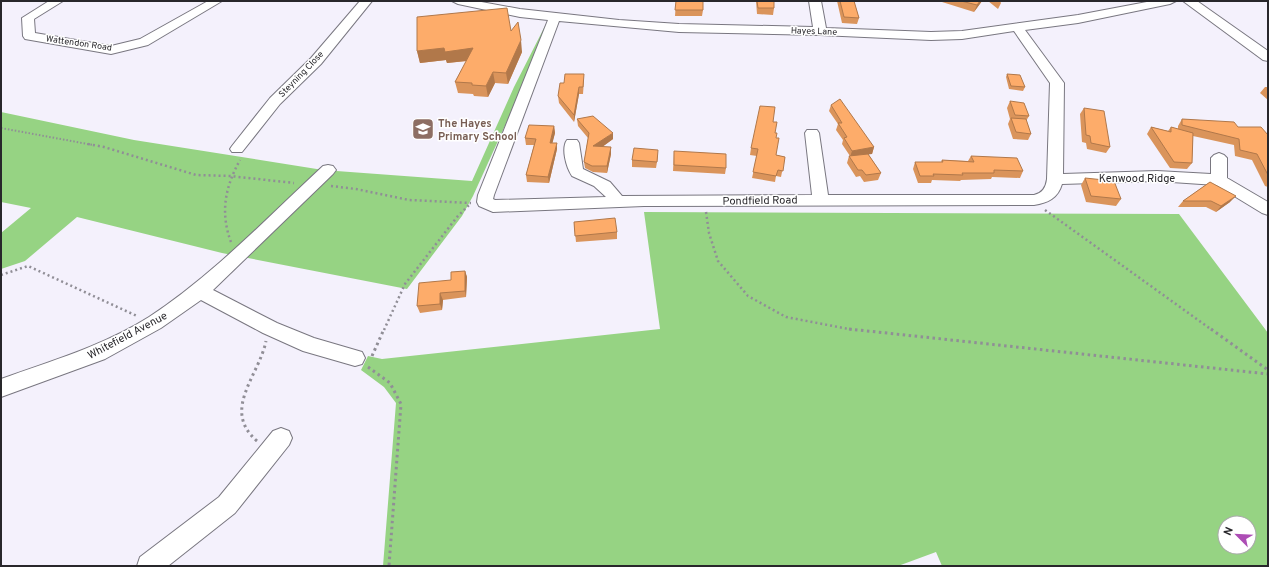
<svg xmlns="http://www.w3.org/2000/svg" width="1269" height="567" viewBox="0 0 1269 567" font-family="Overpass,sans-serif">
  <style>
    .forest { fill: #96d383; fill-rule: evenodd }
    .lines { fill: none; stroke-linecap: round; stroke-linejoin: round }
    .minor-casing { stroke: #797780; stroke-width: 2 }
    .path-far2 { stroke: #908e96; stroke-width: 2; stroke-dasharray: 1.5 2; stroke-linecap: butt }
    .path-far1 { stroke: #908e96; stroke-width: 2.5; stroke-dasharray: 2 3; stroke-linecap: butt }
    .path { stroke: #908e96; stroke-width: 3; stroke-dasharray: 2.5 3.5; stroke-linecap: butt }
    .minor { fill: #fff; fill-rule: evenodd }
    .wall { fill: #da945b }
    .shaded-wall { fill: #b1784a }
    .building { fill: #fdac6a; stroke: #b1784a }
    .labels { text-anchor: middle; stroke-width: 3; stroke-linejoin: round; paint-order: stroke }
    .far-street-label { font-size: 9px; fill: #28272b; stroke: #fff }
    .education-label { font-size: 11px; font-weight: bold; fill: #785e54; stroke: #fff; text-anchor: start }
    .street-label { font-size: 11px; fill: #28272b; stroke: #fff }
  </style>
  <rect width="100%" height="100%" fill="#f4f1fc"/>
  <!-- forest -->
  <path class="forest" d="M546 24 522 88 473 196 462 216 407 289 222 253 77 217 25 261 1 269V233L31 208 1 202V112L134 140 323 170 472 181 514 87Z
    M644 212 1179 214 1268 333V566H942L936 552 898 566H383L396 403 384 387 361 370 368 356 382 359 660 329ZM1225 523H1249V547H1225Z"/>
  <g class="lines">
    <!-- minor casing -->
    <g class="minor-casing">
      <path id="minor" d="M49 1H63L34 19 35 33 111 46 140 39 208 1H222L148 45 111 54 25 39 23 36 22 18Z
        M360 1H372L321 64 280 104 242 152H232L230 149 232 146 270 98 311 58Z
        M452 1H476L520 9 619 20 679 24 813 27 809 1H821L826 28 931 32 962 31 1078 15 1152 1H1176L1170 4 1078 23 1025 30 1064 83 1063 174 1157 171 1211 174V158L1214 155 1219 153 1224 155 1227 158V178L1268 202V215L1262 213 1216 185 1157 181 1062 184C1058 198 1048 203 1034 205L644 206 493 212 479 206 477 202 478 195 548 20 520 17 458 4ZM559 21 679 32 820 35 931 40 962 39 1014 31 1050 83 1047 179C1046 187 1043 193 1034 195H828L819 133 817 130H807L805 133 812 195 622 196 610 182 583 169 579 143 577 140H567C561 148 566 167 572 176L594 186 606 197 495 200 493 199 494 195Z
        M1183 1H1197L1268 51V61L1263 60Z
        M328 165 333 166 336 170 333 174 213 290 277 323 314 338 362 352 365 358 362 364 355 366 303 351 263 333 201 300 161 328 105 359 1 397V379C51 361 103 346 149 317 213 275 267 218 323 166Z
        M281 428 289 431 292 438 289 445 235 513 168 566H137L140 557 219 497 273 431Z"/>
    </g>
    <!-- path-far2 -->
    <path class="path-far2" d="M1 128 93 145"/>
    <!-- path-far1 -->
    <path class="path-far1" d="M88 144 104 147 196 175 230 176 294 183
      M331 186 356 189 409 200 471 203
      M1045 210 1212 330
      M706 212 709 233 718 261 748 296 786 317 854 330
      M231 242C220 213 225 187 240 160
      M1 275 28 266 137 316
      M384 330 405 284 457 217 470 204"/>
    <!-- path -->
    <path class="path" d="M849 329 1268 374
      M1211 329 1268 370
      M372 356 384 329
      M368 367 390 383 401 404 389 566
      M257 441C221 410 259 376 266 341"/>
    <!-- minor -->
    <use href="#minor" class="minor"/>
  </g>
  <!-- wall -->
  <path class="wall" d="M676 1 703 10 702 16H675Z
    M756 1H774V8L773 15 757 14Z
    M837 1H854L859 18 857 24 842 23Z
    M943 1H982L974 12 942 2Z
    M988 1H1000L1001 3 998 9Z
    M511 31 522 52 508 84 495 83 488 97 474 96 473 94 458 93 455 82 467 61 447 63 446 60 420 63 417 51Z
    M1007 74 1025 87 1023 91 1009 89 1006 77Z
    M584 80 583 94H579L574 122 559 103 558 96 564 83Z
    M1265 87H1268V100L1260 93Z
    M1010 101 1029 116 1026 121 1031 134 1028 140 1013 139 1008 124 1010 119 1007 108Z
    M831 105 874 147 872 154H868L881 173 878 180 864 182 860 176 856 177 847 163 849 156H850L842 144 843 140 836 130 838 124 829 111Z
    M1084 108 1110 147 1106 153 1087 149 1086 143 1082 142 1080 114Z
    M577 119 613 139 602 147H611V154L607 173 593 172 585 168 584 162 588 138 578 126Z
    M1182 119 1238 127 1268 135V187L1265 186 1252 160 1235 156 1234 145 1193 136 1192 163 1187 169 1170 168 1147 134 1151 127 1168 131 1171 127 1178 129V126Z
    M773 122 776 138V155L785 157 781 177 776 176 775 182 752 178 757 156 750 155 751 148Z
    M554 126 555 133 552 143 557 149 549 183 527 182 526 175 534 145H526L525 138Z
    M674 151 726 168 725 174 673 171Z
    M658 156 656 168 632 167V160Z
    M971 156 1023 171 1020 178 992 177 991 179 961 180 960 181 932 180 931 183H918L913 169 915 162H941L942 160 968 161Z
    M1085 178 1121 199 1116 206 1086 202 1081 185Z
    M1210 182 1230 202 1216 212 1206 207H1178L1183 201Z
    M574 222 617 232V239L576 242Z
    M465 271 467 277 466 297 443 300 442 310 420 313 417 306 451 280Z"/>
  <!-- shaded-wall -->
  <path class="shaded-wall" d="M980 1H982L974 12 977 5Z
    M521 40 522 52 508 84 506 73Z
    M444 48H473L475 60 447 63 446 60 420 63 417 51Z
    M493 72 495 83 488 97 486 86Z
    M579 87V94L574 122V115Z
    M554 126 555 133 551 149 550 143Z
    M613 133V139L594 153 593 146Z
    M557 143V149L549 183 548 177Z
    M611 147V154L607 173V166Z
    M874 147 872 154 850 157 852 151Z
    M1236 196 1230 202 1216 212 1221 206Z
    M465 271 467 277 466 297 465 291Z
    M440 293 443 300 442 310 440 304Z"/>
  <!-- building -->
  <path class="building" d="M676 1H703V10H675Z
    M757 1H774V8H758Z
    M840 1H854L859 18 844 17Z
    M961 1H980L977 5Z
    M507 8 511 31 518 22 521 40 506 73 493 72 486 86 472 85V83L455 82 473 48 445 52 444 48 417 51V17Z
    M565 74H584L583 87H579L574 115 558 96 560 83H564Z
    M1007 74 1020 75 1025 87 1011 86Z
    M840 99 874 147 852 151 844 138 847 137 838 123H842L831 105Z
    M1010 101 1024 103 1029 116 1015 115Z
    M760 106 775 107 773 122H777L775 133H777L776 138H779L776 155 785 157 783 171 778 170 776 176 753 172 758 149 751 148Z
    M1084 108 1104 111 1110 147 1091 143 1090 136 1086 135Z
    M593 116 613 133 593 146 611 147 607 166H592L584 162 589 133 577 119Z
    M1011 118 1026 119 1031 134 1016 132Z
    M1182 119 1234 122 1238 127H1261L1268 135V175L1257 154 1240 150 1239 139 1182 125Z
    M529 125 554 126 550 143H557L548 177 526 175 536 139 525 138Z
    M1151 127 1171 132V127L1193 133 1192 163 1174 162Z
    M634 148 658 150 657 162 632 160Z
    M674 151 726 154V168L674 165Z
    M868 154 881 173 866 175 862 170H858L849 156Z
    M971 156 1017 158 1023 171 994 170V173H962L963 175 933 174 934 176H920L915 162H943L942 160 974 162Z
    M1085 178 1114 181 1121 199 1091 196Z
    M1210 182 1236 196 1221 206 1211 201H1183Z
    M615 218 617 232 575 236 574 222Z
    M465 271V291L440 293V304L417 306 419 283 451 280V272Z"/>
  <!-- icons -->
  <defs>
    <g id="school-square" transform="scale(1.15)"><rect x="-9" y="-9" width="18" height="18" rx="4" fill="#8d6e63" stroke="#fff"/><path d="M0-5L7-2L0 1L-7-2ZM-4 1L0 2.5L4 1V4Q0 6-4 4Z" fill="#fff"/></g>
  </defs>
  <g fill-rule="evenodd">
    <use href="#school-square" x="423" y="129"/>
  </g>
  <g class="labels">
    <!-- far-street labels -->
    <g class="far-street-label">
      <text transform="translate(814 31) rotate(2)" y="3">Hayes Lane</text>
      <text transform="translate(79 43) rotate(8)" y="3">Wattendon Road</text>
      <text transform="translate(301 74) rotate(-46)" y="3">Steyning Close</text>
    </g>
    <!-- education labels -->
    <g class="education-label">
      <text x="438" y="127">The Hayes<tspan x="438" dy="13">Primary School</tspan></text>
    </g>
    <!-- street labels -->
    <g class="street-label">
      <text x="1137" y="182">Kenwood Ridge</text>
      <text transform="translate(760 200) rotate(-1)" y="4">Pondfield Road</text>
      <text transform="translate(127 335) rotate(-28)" y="4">Whitefield Avenue</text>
    </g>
  </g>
  <!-- border -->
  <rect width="1269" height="567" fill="none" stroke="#28272b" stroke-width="4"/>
  <!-- north arrow -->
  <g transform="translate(1237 535) rotate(294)"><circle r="19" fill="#ffffff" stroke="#a9a9aa"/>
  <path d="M0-3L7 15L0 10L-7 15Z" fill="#ad4db5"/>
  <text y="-6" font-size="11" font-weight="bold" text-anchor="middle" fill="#28272b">N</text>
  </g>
</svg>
